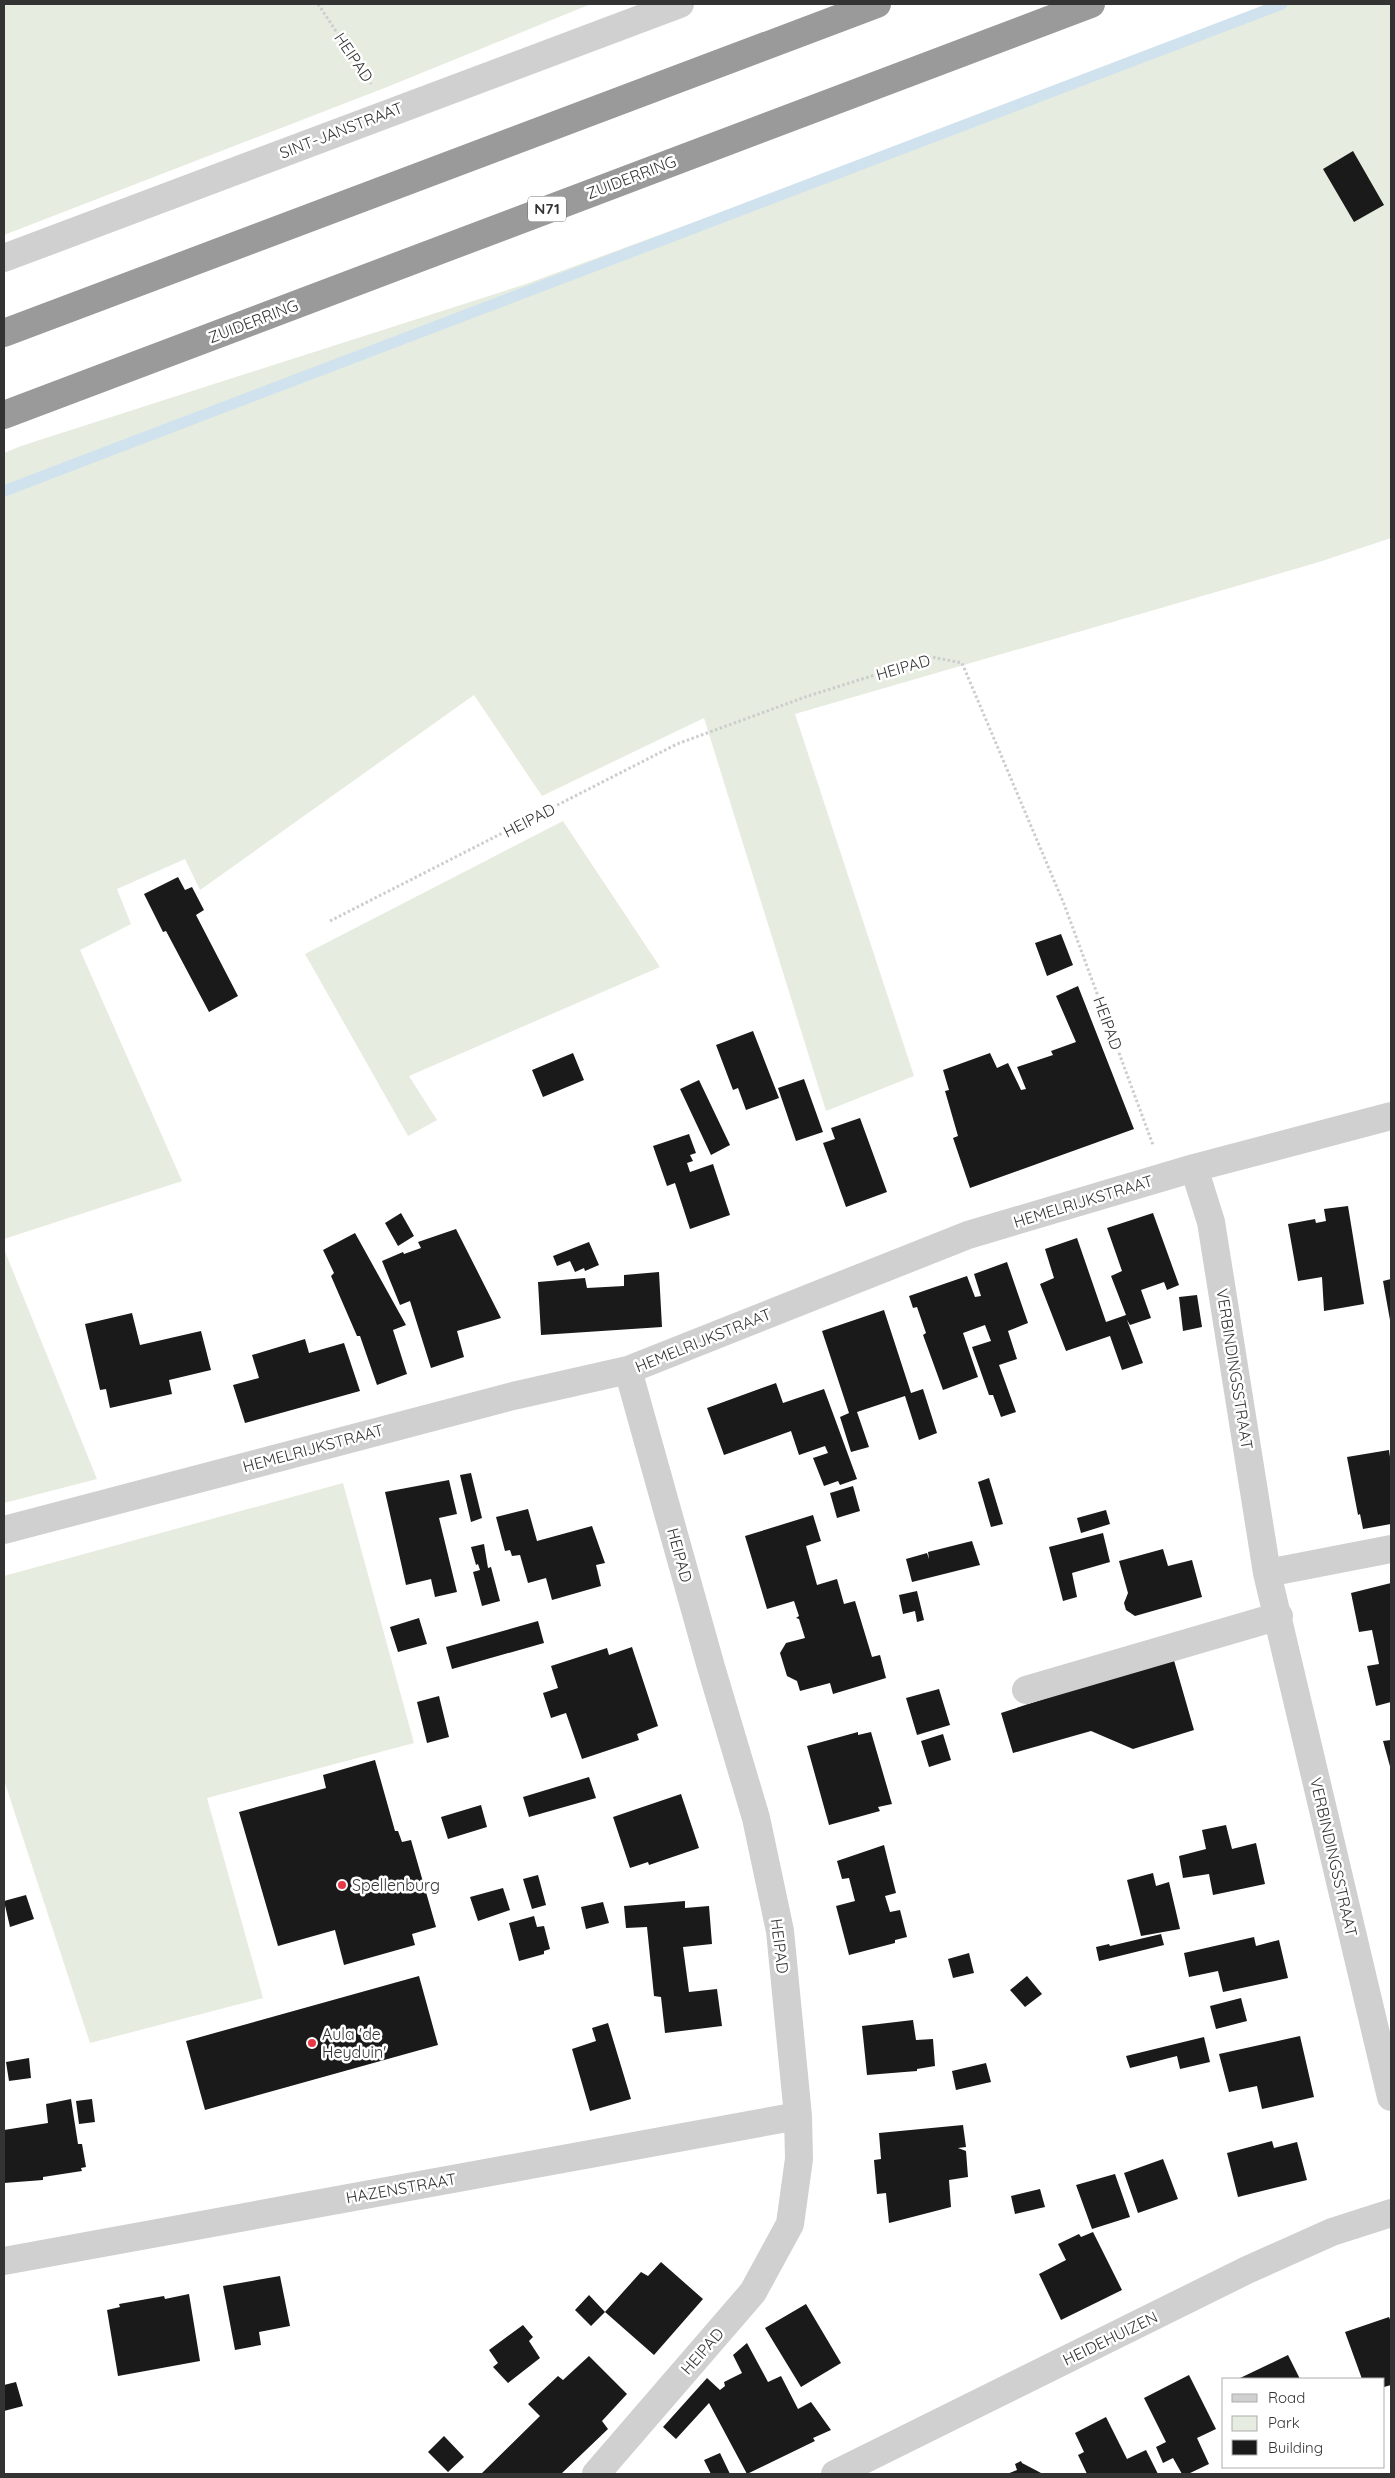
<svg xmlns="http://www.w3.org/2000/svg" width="1395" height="2478" viewBox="0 0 1395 2478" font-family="Quicksand,sans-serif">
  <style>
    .green { fill: #e6ecdf }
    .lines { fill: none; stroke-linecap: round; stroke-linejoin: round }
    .stream { stroke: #cfe2ee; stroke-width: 11 }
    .building { fill: #1a1a1a }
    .path { stroke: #cdcdcd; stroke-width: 3; stroke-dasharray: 2.5 2.5; stroke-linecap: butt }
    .minor { stroke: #d0d0d0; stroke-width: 28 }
    .highway { stroke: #9a9a9a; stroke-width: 28 }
    .poi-dot { fill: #e63946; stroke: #fff; stroke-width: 2 }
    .labels { text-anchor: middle; stroke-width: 5; stroke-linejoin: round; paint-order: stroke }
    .shield { fill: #fff; stroke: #707070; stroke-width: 1 }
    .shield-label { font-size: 15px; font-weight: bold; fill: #333 }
    .street-label { font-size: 16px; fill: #333; stroke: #fff }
    .poi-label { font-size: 16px; fill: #333; stroke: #fff; text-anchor: start }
  </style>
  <rect width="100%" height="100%" fill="#fff"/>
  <!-- green -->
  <path class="green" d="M4 4H591L387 87 4 235Z
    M1287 4H1391V538L1319 562 795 714 914 1076 826 1111 704 718 542 796 474 695 200 890 185 859 117 889 131 924 80 950 182 1181 4 1239V453L21 446 526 284Z
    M563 821 660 967 409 1076 437 1120 408 1136 305 954Z
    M4 1249 97 1479 4 1503Z
    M343 1483 414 1743 207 1798 263 1998 90 2043 4 1780V1576Z"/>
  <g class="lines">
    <!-- stream -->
    <path class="stream" d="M4 491 1282 4"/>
  </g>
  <!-- building -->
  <path class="building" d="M1353 151 1384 205 1354 222 1323 169Z
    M178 877 185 890 192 887 204 910 196 915 238 996 209 1012 166 931 163 932 144 894Z
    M1061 934 1073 965 1047 976 1035 943Z
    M1078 986 1134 1129 970 1188 953 1138 958 1136 945 1091 949 1090 943 1070 990 1053 997 1068 1008 1063 1021 1090 1026 1089 1017 1067 1053 1055 1051 1051 1076 1042 1056 996Z
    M753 1031 779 1098 746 1110 738 1088 733 1090 716 1045Z
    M573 1053 584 1080 543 1097 532 1070Z
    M804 1079 823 1132 796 1141 778 1088Z
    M699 1080 730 1145 711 1155 680 1089Z
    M860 1118 887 1192 846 1207 823 1143 835 1139 831 1128Z
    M689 1134 696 1153 690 1155 693 1161 687 1163 690 1172 713 1164 730 1215 690 1229 675 1183 667 1186 653 1146Z
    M1348 1206 1364 1304 1324 1311 1322 1277 1298 1281 1288 1224 1315 1219 1316 1223 1326 1221 1324 1209Z
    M401 1213 414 1236 398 1246 385 1223Z
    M1153 1213 1179 1285 1167 1290 1164 1282 1141 1290 1151 1318 1130 1325 1127 1320 1143 1363 1122 1370 1110 1336 1066 1351 1040 1284 1054 1278 1045 1249 1077 1238 1106 1322 1126 1315 1111 1276 1122 1271 1107 1228Z
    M456 1229 501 1318 457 1331 464 1357 431 1368 410 1301 400 1305 382 1261 403 1252 404 1254 421 1248 418 1242Z
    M355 1233 406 1325 393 1330 407 1374 377 1385 360 1336H357L331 1276 334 1273 323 1250Z
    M589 1242 599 1265 585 1271 584 1268 575 1272 570 1261 557 1266 553 1256Z
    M1007 1262 1028 1323 1008 1331 1017 1359 999 1365 1016 1412 1001 1417 993 1395H989L972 1347 991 1341 985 1325 963 1333 978 1377 943 1390 923 1335 926 1333 917 1307 913 1308 909 1296 967 1276 975 1297 981 1296 974 1274Z
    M659 1272 662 1327 541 1335 538 1282 585 1278 587 1288 624 1286V1275Z
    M1391 1279V1320H1390L1383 1281Z
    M1197 1295 1202 1327 1183 1331 1179 1297Z
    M884 1310 911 1393 923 1389 937 1433 919 1440 905 1396 857 1412 869 1447 851 1452 840 1417 849 1413 822 1331Z
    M132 1313 140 1345 201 1331 211 1370 169 1380 172 1394 110 1408 106 1389 100 1390 85 1324Z
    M305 1339 309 1353 344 1343 360 1391 245 1423 233 1385 259 1378 252 1355Z
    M776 1383 783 1403 824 1389 857 1479 840 1485 838 1481 824 1486 813 1458 828 1453 825 1446 799 1455 791 1431 724 1455 707 1408Z
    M1389 1450 1391 1464V1524L1363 1529 1360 1514 1358 1515 1347 1457Z
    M471 1473 482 1518 471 1522 460 1475Z
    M989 1478 1003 1524 991 1527 978 1482Z
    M449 1480 457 1514 439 1518 457 1592 435 1597 431 1579 406 1585 385 1492Z
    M853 1486 860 1511 837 1518 830 1493Z
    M528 1509 537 1541 592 1526 605 1563 596 1565 601 1586 552 1600 546 1578 528 1583 520 1555 512 1556 510 1550 505 1551 496 1517Z
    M1106 1510 1110 1524 1081 1533 1077 1518Z
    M813 1515 821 1541 806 1546 817 1585 837 1579 844 1604 855 1601 872 1657 880 1655 886 1678 833 1694 830 1683 800 1691 797 1681 787 1676 780 1653 786 1643 805 1638 799 1619 796 1618 799 1616 794 1601 767 1609 745 1536Z
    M1103 1533 1110 1562 1072 1573 1077 1597 1063 1601 1049 1547Z
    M972 1541 980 1565 912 1582 906 1559 927 1553 929 1559 928 1552Z
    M484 1544 488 1568 491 1567 500 1601 482 1606 473 1572 480 1570 478 1564 476 1565 471 1547Z
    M1163 1549 1168 1566 1192 1560 1202 1597 1135 1616 1126 1610 1124 1603 1128 1593 1119 1561Z
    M1391 1583V1702L1376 1706 1367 1666 1379 1664 1372 1630 1359 1632 1351 1593Z
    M917 1591 924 1620 917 1622 915 1611 903 1614 899 1595Z
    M419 1618 427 1644 398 1652 390 1627Z
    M538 1621 544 1643 452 1669 446 1647Z
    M632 1647 658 1726 637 1734 639 1740 582 1759 566 1713 551 1718 543 1693 558 1688 551 1666 607 1648 609 1655Z
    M1173 1657 1194 1730 1133 1749 1091 1731 1013 1753 1001 1713Z
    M939 1689 950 1725 917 1735 906 1698Z
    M439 1696 449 1737 427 1743 417 1702Z
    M858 1732V1735L871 1732 892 1804 878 1807 880 1811 829 1825 807 1746Z
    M943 1734 951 1760 929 1767 921 1741Z
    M1391 1740V1770L1383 1741Z
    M375 1760 395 1831H398L402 1842 411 1840 436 1927 412 1934 415 1945 344 1965 335 1930 278 1946 239 1812 326 1788 323 1775Z
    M589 1777 596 1798 529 1817 523 1797Z
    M681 1794 699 1848 649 1865 648 1862 630 1868 613 1817Z
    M481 1805 487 1827 448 1839 441 1817Z
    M1226 1825 1232 1849 1256 1843 1265 1884 1213 1895 1209 1874 1183 1878 1179 1856 1206 1849 1202 1830Z
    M884 1845 896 1893 885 1896 890 1912 900 1910 907 1937 895 1940V1943L849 1955 836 1906 855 1901 849 1878 842 1879 837 1861Z
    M1153 1873 1156 1886 1169 1882 1180 1929 1141 1936 1127 1880Z
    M538 1875 546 1905 532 1909 523 1879Z
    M503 1888 510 1910 478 1921 470 1897Z
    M26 1895 34 1919 10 1927 4 1901Z
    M685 1901V1908L709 1906 712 1944 683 1947 689 1992 717 1989 722 2026 665 2033 661 1997 654 1996 647 1927 626 1928 624 1906Z
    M603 1902 609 1923 586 1929 581 1907Z
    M534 1916 537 1927 544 1926 550 1949 544 1951V1954L519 1961 509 1923Z
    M1161 1934 1164 1945 1099 1961 1096 1947 1109 1944 1110 1946Z
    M1254 1937 1256 1946 1279 1940 1288 1978 1223 1992 1218 1971 1189 1977 1184 1953Z
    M969 1953 974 1973 953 1978 948 1959Z
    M419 1976 438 2045 205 2110 186 2041Z
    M1027 1976 1042 1994 1025 2007 1010 1990Z
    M1241 1998 1247 2021 1216 2029 1210 2006Z
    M913 2020 916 2040 933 2039 935 2066 917 2069V2071L867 2075 862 2026Z
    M608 2023 631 2099 590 2111 572 2049 596 2041 592 2028Z
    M1300 2036 1314 2097 1262 2109 1257 2086 1229 2092 1219 2054Z
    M1204 2037 1210 2062 1180 2069 1177 2056 1130 2068 1126 2056Z
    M29 2058 31 2078 9 2081 6 2062Z
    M986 2063 991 2082 956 2090 952 2071Z
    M71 2099 78 2144H82L86 2167 81 2168 82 2171 43 2177V2180L4 2183V2130L48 2123 46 2104Z
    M92 2099 95 2122 79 2124 76 2101Z
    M963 2125 966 2147 958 2148 966 2151 968 2177 949 2180 951 2207 889 2223 886 2193 877 2194 874 2160 881 2159 879 2133Z
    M1272 2141 1274 2148 1297 2142 1307 2180 1238 2197 1227 2153Z
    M1163 2159 1178 2199 1138 2213 1124 2173Z
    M1115 2174 1130 2217 1092 2229 1076 2185Z
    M1040 2189 1045 2207 1015 2214 1011 2196Z
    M1093 2232 1122 2290 1061 2320 1039 2274 1066 2260 1058 2244 1079 2234 1081 2237Z
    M661 2262 703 2299 654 2355 605 2312 641 2272 648 2276Z
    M280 2276 290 2326 259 2332 261 2345 235 2350 223 2286Z
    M189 2294 200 2361 118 2376 107 2310 120 2307 119 2304 164 2296 165 2299Z
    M589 2295 605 2312 591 2326 575 2310Z
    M806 2304 841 2363 801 2387 765 2328Z
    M1389 2317 1391 2322V2385L1384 2387V2379H1362L1345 2332Z
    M523 2325 533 2337 529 2341 540 2358 508 2383 493 2367 498 2363 489 2350Z
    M747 2343 768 2382 781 2376 798 2409 811 2402 831 2430 813 2438 815 2441 747 2474 709 2403 676 2439 663 2427 707 2378 720 2390 725 2386 724 2382 742 2373 733 2355Z
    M1288 2355 1300 2379H1238Z
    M589 2356 627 2394 602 2421 608 2429 561 2474H481L540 2416 528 2404 558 2376 563 2380Z
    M1189 2375 1216 2429 1197 2438 1209 2464 1188 2474H1182L1173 2458 1163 2463 1156 2447 1166 2442 1144 2398Z
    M16 2382 23 2406 4 2411V2385Z
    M1106 2417 1127 2459 1146 2450 1158 2474H1087L1078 2455 1084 2452 1075 2433Z
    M444 2436 464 2457 448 2472 428 2452Z
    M720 2453 730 2474H711L704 2460Z
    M1021 2461 1022 2463 1043 2474H1007L1017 2470 1015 2464Z"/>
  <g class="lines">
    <!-- path -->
    <path class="path" d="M318 4 371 84
      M330 921 677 744 808 696 932 657 962 663 1064 904 1153 1145"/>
    <!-- minor -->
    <path class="minor" d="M4 258 680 4
      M1194 1168 1211 1222 1267 1573 1391 2097
      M4 1530 513 1396 628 1370 968 1235 1194 1168 1391 1116
      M1267 1573 1391 1549
      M1026 1690 1279 1616
      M4 2261 798 2116
      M596 2474 753 2292 790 2224 799 2159 798 2116 780 1931 756 1818 711 1667 628 1370
      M835 2474 1247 2270 1332 2232 1391 2213"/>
    <!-- highway -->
    <path class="highway" d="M4 333 877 4
      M4 415 1091 4"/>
  </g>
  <!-- markers -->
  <g class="poi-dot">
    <circle cx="342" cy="1885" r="5"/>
    <circle cx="312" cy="2043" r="5"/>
  </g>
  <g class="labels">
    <!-- shield labels -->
    <rect class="shield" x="528" y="196.5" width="38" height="25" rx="4"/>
    <g class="shield-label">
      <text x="547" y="214">N71</text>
    </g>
    <!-- street labels -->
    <g class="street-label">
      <text transform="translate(354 57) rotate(56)" y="6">HEIPAD</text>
      <text transform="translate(341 130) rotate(-21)" y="6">SINT-JANSTRAAT</text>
      <text transform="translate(631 177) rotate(-21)" y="6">ZUIDERRING</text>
      <text transform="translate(253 321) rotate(-21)" y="6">ZUIDERRING</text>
      <text transform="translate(903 667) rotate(-16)" y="6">HEIPAD</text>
      <text transform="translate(529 820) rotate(-27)" y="6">HEIPAD</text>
      <text transform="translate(1108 1023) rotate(70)" y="6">HEIPAD</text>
      <text transform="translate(1083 1201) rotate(-17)" y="6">HEMELRIJKSTRAAT</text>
      <text transform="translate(703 1340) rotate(-22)" y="6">HEMELRIJKSTRAAT</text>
      <text transform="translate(1235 1369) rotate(81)" y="6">VERBINDINGSSTRAAT</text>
      <text transform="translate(313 1448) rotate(-15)" y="6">HEMELRIJKSTRAAT</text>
      <text transform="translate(680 1555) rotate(75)" y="6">HEIPAD</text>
      <text transform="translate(1334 1857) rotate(77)" y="6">VERBINDINGSSTRAAT</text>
      <text transform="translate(780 1946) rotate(83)" y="6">HEIPAD</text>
      <text transform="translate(401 2188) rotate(-10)" y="6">HAZENSTRAAT</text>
      <text transform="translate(1110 2338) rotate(-26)" y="6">HEIDEHUIZEN</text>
      <text transform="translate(702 2351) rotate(-49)" y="6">HEIPAD</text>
    </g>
    <!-- poi labels -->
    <g class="poi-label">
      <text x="352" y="1891">Spellenburg</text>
      <text x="322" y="2040">Aula 'de<tspan x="322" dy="18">Heyduin'</tspan></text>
    </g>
  </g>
  <!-- border -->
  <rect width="1395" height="2478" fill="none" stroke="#333333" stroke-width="10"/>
  <!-- legend -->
  <rect x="1222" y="2378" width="162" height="90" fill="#ffffff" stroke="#adadad"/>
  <rect x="1232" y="2394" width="25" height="8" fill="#d0d0d0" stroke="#adadad"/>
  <text x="1268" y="2403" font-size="15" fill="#333333">Road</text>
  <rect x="1232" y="2416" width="25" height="15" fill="#e6ecdf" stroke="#adadad"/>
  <text x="1268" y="2428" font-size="15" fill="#333333">Park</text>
  <rect x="1232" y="2440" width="25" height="15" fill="#1a1a1a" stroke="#adadad"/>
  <text x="1268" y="2453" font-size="15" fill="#333333">Building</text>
</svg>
